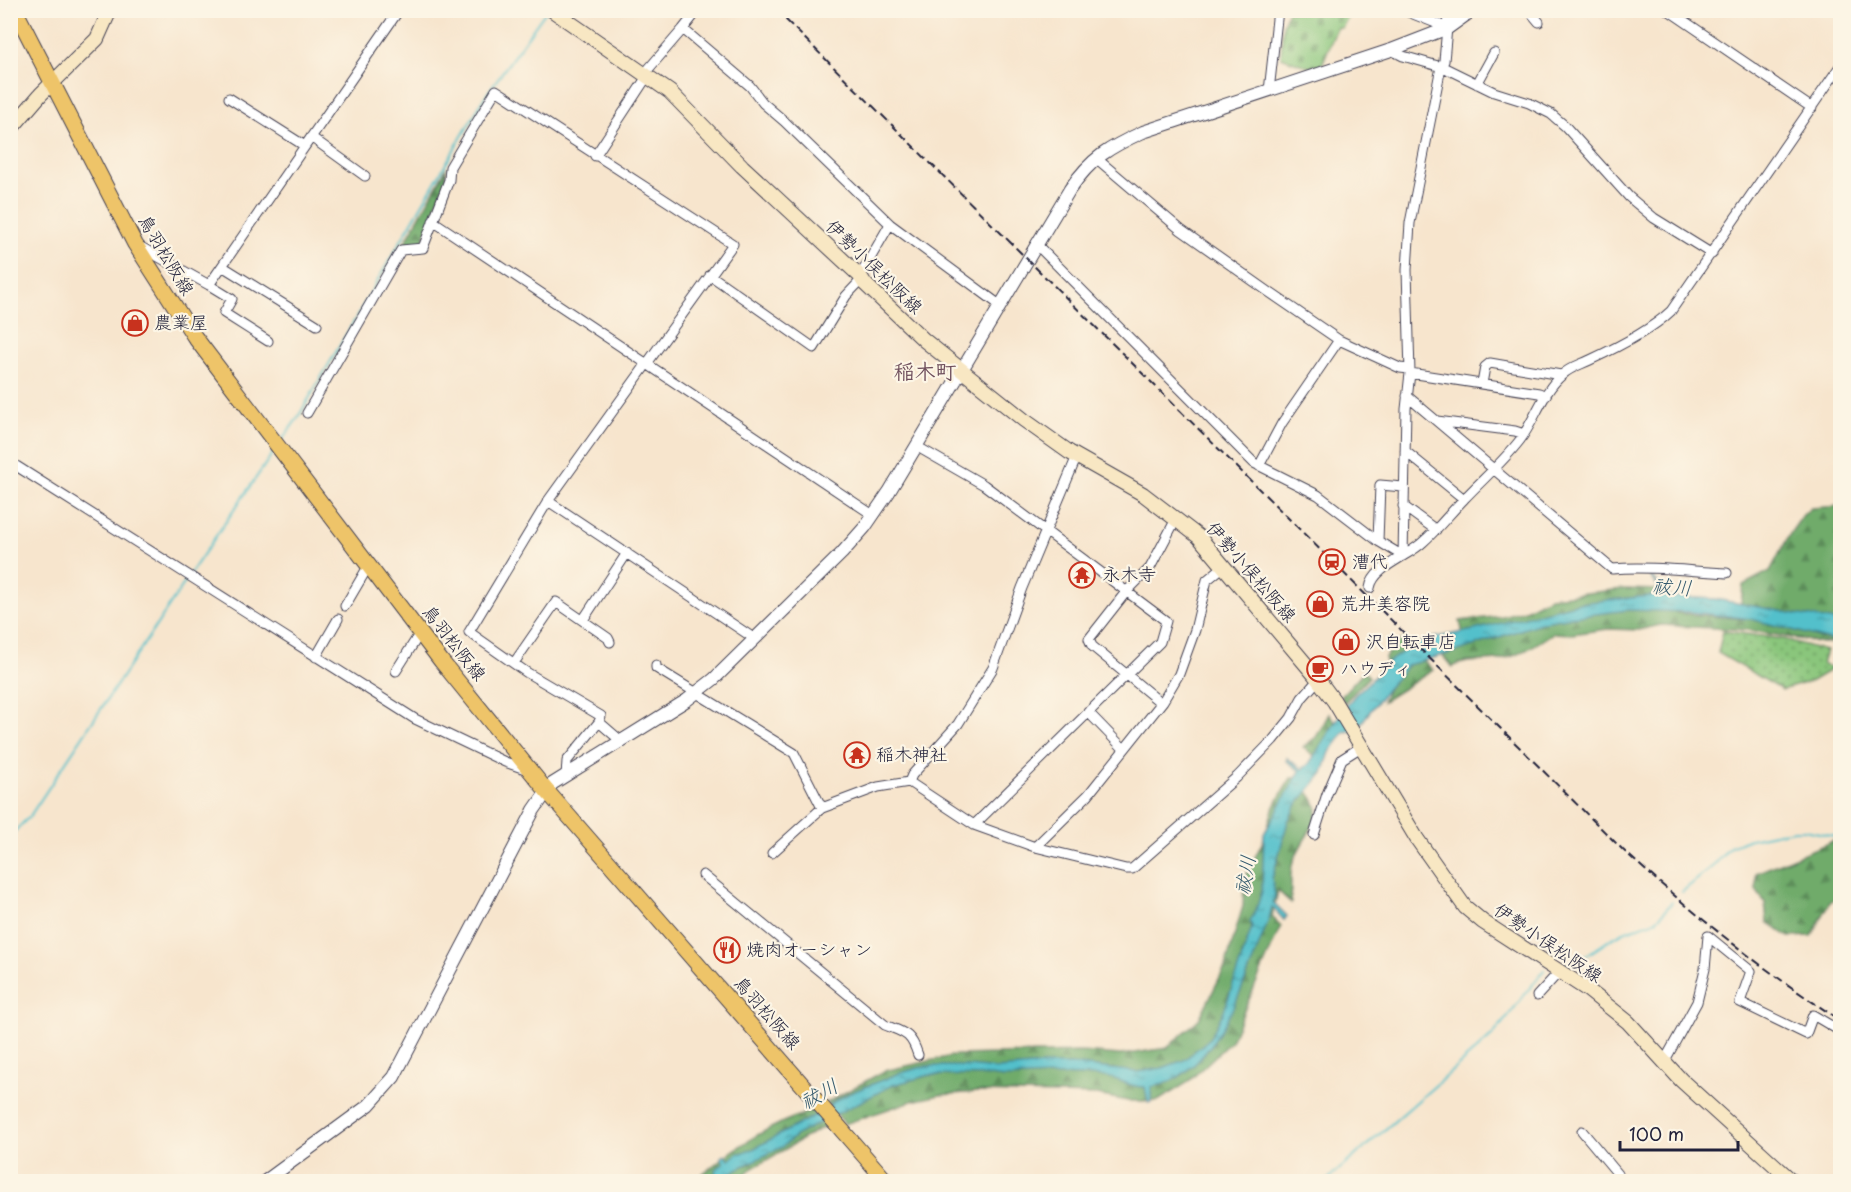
<svg xmlns="http://www.w3.org/2000/svg" width="1851" height="1192" viewBox="0 0 1851 1192" font-family="'Playpen Sans','Klee One',sans-serif">
  <style>
    .forest { fill: url(#forest-firs); stroke: #486653; stroke-width: 1.5 }
    .cemetery { fill: url(#cemetery-stones); stroke: #56745b; stroke-width: 1.5 }
    .park { fill: url(#park-dots); stroke: #56745b; stroke-width: 1.5 }
    .water { fill: url(#water-ripples); stroke: #3a7183; stroke-width: 1.5 }
    .lines { fill: none; stroke-linecap: round; stroke-linejoin: round }
    .stream { stroke: #53c0cb; stroke-width: 2 }
    .minor-casing { stroke: #423f51; stroke-width: 11 }
    .tertiary-casing { stroke: #423f51; stroke-width: 14 }
    .secondary-casing { stroke: #423f51; stroke-width: 16 }
    .primary-casing { stroke: #423f51; stroke-width: 17 }
    .minor { stroke: #fff; stroke-width: 9 }
    .tertiary { stroke: #fff; stroke-width: 12 }
    .secondary { stroke: #f8e7c3; stroke-width: 14 }
    .primary { stroke: #eec469; stroke-width: 15 }
    .rail { stroke: #22223b; stroke-width: 2; stroke-dasharray: 9 4.5; stroke-linecap: butt }
    .labels { text-anchor: middle; stroke-width: 4.5; stroke-linejoin: round; paint-order: stroke }
    .street-label { font-size: 18px; fill: #22223b; stroke: #fcf5e5 }
    .poi-label { font-size: 18px; fill: #22223b; stroke: #fcf5e5; text-anchor: start }
    .water-label { font-size: 20px; font-style: italic; fill: #33596d; stroke: #fcf5e5 }
    .quarter-label { font-size: 21px; font-weight: bold; fill: #6e4e5c; stroke: #fcf5e5 }
  </style>
  <defs>
    <pattern id="forest-firs" width="22" height="20" patternUnits="userSpaceOnUse" patternTransform="scale(1.5)"><rect width="22" height="20" fill="#6fab6b"/><path d="M5 1l3.5 6h-7zM16 11l3.5 6h-7z" fill="#5b8b59"/></pattern>
    <pattern id="cemetery-stones" width="16" height="16" patternUnits="userSpaceOnUse" patternTransform="scale(1.5)"><rect width="16" height="16" fill="#8ac67b"/><path d="M2 7V4a2 2 0 0 1 4 0v3zM10 15v-3a2 2 0 0 1 4 0v3z" fill="#70a066"/></pattern>
    <pattern id="park-dots" width="8" height="8" patternUnits="userSpaceOnUse" patternTransform="scale(1.5)"><rect width="8" height="8" fill="#8ac67b"/><path d="M2 2h.1M6 6h.1" fill="none" stroke="#70a066" stroke-width="1.8" stroke-linecap="round"/></pattern>
    <pattern id="water-ripples" width="26" height="14" patternUnits="userSpaceOnUse" patternTransform="scale(1.5)"><rect width="26" height="14" fill="#53c0cb"/><path d="M2 4q2-2 4 0t4 0M15 11q2-2 4 0t4 0" fill="none" stroke="#449ca6"/></pattern>
  </defs>
  <rect width="100%" height="100%" fill="#fcf5e5"/>
  <filter id="ink" filterUnits="userSpaceOnUse"><feTurbulence type="fractalNoise" baseFrequency=".0167" numOctaves="2"/><feDisplacementMap in="SourceGraphic" scale="12" xChannelSelector="R" yChannelSelector="G"/><feConvolveMatrix kernelMatrix="1 2 1 2 8 2 1 2 1" color-interpolation-filters="sRGB"/></filter>
  <filter id="wash" filterUnits="userSpaceOnUse"><feTurbulence type="fractalNoise" baseFrequency=".008" numOctaves="4" result="noise"/><feDisplacementMap in="SourceGraphic" scale="24" xChannelSelector="R" yChannelSelector="G"/><feGaussianBlur stdDeviation="1.35" result="paint"/><feColorMatrix in="noise" values="0 0 0 0 0 0 0 0 0 0 0 0 0 0 0 0 0 1.4 0 .05"/><feComposite in="paint" operator="in"/></filter>
  <g filter="url(#wash)">
    <rect width="100%" height="100%" fill="#f7e5cd"/>
    <!-- forest -->
    <path class="forest" d="M446 169V179L422 244 403 246Z
      M1840 506V643H1822L1747 630 1661 625 1638 630 1608 629 1572 634 1553 633C1537 644 1518 657 1498 660 1482 662 1467 659 1452 667L1441 654 1466 648 1460 621 1502 616 1525 610 1550 597 1623 589 1664 590 1677 613 1744 619 1741 603 1743 585 1770 571 1791 532 1803 515 1811 508Z
      M1402 639 1433 670 1382 702 1390 683 1385 657Z
      M1364 671 1369 677 1344 703 1341 696Z
      M1329 714 1336 724 1316 757 1303 747 1316 737Z
      M1291 778H1295C1337 816 1309 822 1293 862 1289 873 1292 891 1291 903L1278 891 1272 917 1281 926 1231 1041 1187 1083 1158 1101H1128L1097 1095 978 1092 940 1095 912 1101 845 1124 826 1103 884 1071 956 1055 1081 1052 1121 1055 1167 1048 1199 1019 1225 967 1243 906 1244 879 1263 841 1274 806Z
      M1840 838V895L1830 902 1812 936 1789 937 1767 922 1765 903 1756 890V873Z
      M816 1109 830 1123 751 1169 737 1181 696 1182 698 1177C723 1158 748 1138 777 1125 789 1118 803 1115 816 1109Z"/>
    <!-- cemetery -->
    <path class="cemetery" d="M1288 11H1351L1342 28 1337 27 1322 65 1314 69 1281 57 1283 25Z"/>
    <!-- park -->
    <path class="park" d="M1723 631 1784 639 1826 651 1822 663 1832 669 1812 681 1782 690 1718 653Z"/>
    <!-- water -->
    <path class="water" d="M1648 571 1660 587 1663 596 1715 599 1840 622V642L1832 670 1831 669 1835 650 1834 641 1830 640 1751 619 1690 612 1628 610 1572 617 1544 622 1458 651 1408 665 1386 690 1356 730 1344 732 1330 752 1323 773 1296 806 1288 821 1272 879 1275 897 1273 902 1287 916 1284 920 1272 907 1269 919C1248 971 1218 1078 1151 1087V1102L1148 1103 1145 1087C1131 1088 1121 1079 1106 1077 1073 1074 1037 1077 1004 1078L989 1076 930 1075 893 1085 798 1134 782 1147 737 1169 720 1181 707 1182 716 1172 715 1170 724 1163 721 1157 725 1155 729 1160 738 1153H741L753 1149 821 1112 835 1101 850 1093 900 1073 926 1066H968L997 1069 1043 1065H1080L1137 1072 1162 1068 1184 1060 1209 1039 1217 1025 1225 1008 1252 927 1250 921 1255 913 1262 891 1264 834 1300 771 1287 761V758L1302 769 1309 764 1343 710 1355 695 1375 676 1381 667 1413 645 1432 638 1474 630 1579 603 1659 595V588L1646 572Z"/>
    <g class="lines">
      <!-- stream -->
      <path class="stream" d="M282 440 297 419 486 95 546 11
        M190 574 275 450
        M10 836 30 816 187 579
        M1682 892 1713 866 1730 847 1750 839 1793 830H1804L1835 836 1840 834
        M1562 966C1585 960 1603 942 1624 932 1634 927 1646 926 1656 920 1662 915 1667 908 1672 902
        M1325 1182 1493 1035 1544 970"/>
    </g>
  </g>
  <g filter="url(#ink)">
    <g class="lines">
      <!-- minor casing -->
      <g class="minor-casing">
        <path id="minor" d="M1403 10 1448 28
          M1529 10 1539 22
          M1668 10 1812 108
          M683 29 698 10
          M1391 50 1403 56 1445 68 1494 92 1529 103 1551 114 1565 126 1629 197 1654 218 1712 254
          M645 73 683 29 750 86 763 103 784 121 890 224 1001 306
          M1477 84 1494 53
          M1269 91 1278 10
          M229 98 305 146
          M311 137 365 176
          M595 156 648 75
          M1096 158 1181 230 1269 292 1339 340 1400 368 1409 369
          M433 221 873 515
          M1036 244 1254 463 1318 495 1378 541 1403 556
          M139 246 209 285 399 10
          M222 266 317 325
          M710 275 814 348 846 296 862 279
          M860 276 890 224
          M209 285 232 299 224 313 268 341
          M1410 373 1539 393 1546 396
          M1482 384 1485 367 1490 363 1561 375
          M1407 396 1612 569C1650 566 1688 571 1727 573
          M307 413 401 250 423 248 449 180 450 167 496 90 733 244 548 501 469 632 526 672 601 716 599 722 567 761 566 776
          M1437 421 1515 431 1524 434
          M916 446 984 485 1166 621 1160 642 974 825
          M1405 451 1464 499
          M10 462 415 719 505 762 528 770
          M1259 466 1282 423 1339 340
          M548 501 755 639
          M1403 506 1436 530
          M1378 541 1380 485 1403 487
          M1403 556 1406 409 1410 373 1407 270 1410 223 1441 67 1444 61 1448 16 1451 10
          M1370 588C1373 567 1409 556 1423 542 1438 529 1450 513 1464 499 1483 479 1503 462 1520 440 1535 420 1543 391 1562 375 1570 367 1580 365 1590 360 1616 348 1651 330 1671 311L1840 66
          M345 606 369 565
          M583 620 627 553
          M316 657 338 619
          M514 663 556 602 608 638 610 642
          M656 665V668L794 753 822 808
          M396 671 420 633
          M1161 703 1092 646 1089 639 1126 592 1150 568 1176 519
          M1088 712 1124 749
          M599 722 621 741
          M909 782 912 775 958 724 993 668 1022 588 1077 456
          M1314 835 1327 794 1342 759 1361 747
          M1035 847 1088 795 1163 701 1179 674 1195 630 1207 580 1224 566
          M772 853 822 808 878 787 909 782 974 825 1035 847 1126 869H1132L1237 777 1273 740 1291 718 1302 698 1318 680
          M703 875 885 1025C905 1033 911 1033 918 1055
          M1708 936 1751 971 1740 1002 1806 1034 1813 1015 1840 1031
          M1537 996 1559 972
          M1664 1062 1697 1002 1705 969 1708 936
          M1582 1131 1618 1174 1610 1182"/>
      </g>
      <!-- tertiary casing -->
      <g class="tertiary-casing">
        <path id="tertiary" d="M264 1182 369 1105 394 1077 534 810 552 784 687 700 714 679 842 553 865 527 889 492 1070 189C1091 158 1110 147 1143 132L1391 50 1448 28 1473 10"/>
      </g>
      <!-- secondary casing -->
      <g class="secondary-casing">
        <path id="secondary" d="M552 10 670 92 742 166 860 276 865 284 924 340 1024 420 1069 452 1143 494 1199 537 1314 674 1334 701 1417 839 1465 907 1483 922 1588 990 1628 1022 1681 1080 1793 1182
          M10 130 41 94 97 39 110 10"/>
      </g>
      <!-- primary casing -->
      <g class="primary-casing">
        <path id="primary" d="M15 10 135 244 194 336 442 662 546 790 887 1182"/>
      </g>
      <!-- minor -->
      <use href="#minor" class="minor"/>
      <!-- tertiary -->
      <use href="#tertiary" class="tertiary"/>
      <!-- secondary -->
      <use href="#secondary" class="secondary"/>
      <!-- primary -->
      <use href="#primary" class="primary"/>
      <!-- rail -->
      <path class="rail" d="M776 10 1623 850C1691 912 1762 970 1840 1020"/>
    </g>
  </g>
  <!-- icons -->
  <defs>
    <g id="shop-ring" transform="scale(1.35)"><circle r="9.5" fill="#fcf5e5" stroke="#c8321e" stroke-width="1.5"/><path d="M-5-2.5h2.3a2.7 3.5 0 0 1 5.4 0H5L5.5 6h-11ZM-1.5-2.5h3a1.5 2.3 0 0 0-3 0Z" fill="#c8321e"/></g>
    <g id="station-ring" transform="scale(1.35)"><circle r="9.5" fill="#fcf5e5" stroke="#c8321e" stroke-width="1.5"/><path d="M-3-6H3Q5-6 5-4V2Q5 4 3 4L4.5 6H3L1.5 4h-3L-3 6H-4.5L-3 4Q-5 4-5 2V-4Q-5-6-3-6ZM-3.5-4v3h7v-3ZM-3.5 1v1.5H-2V1ZM2 1v1.5H3.5V1Z" fill="#c8321e"/></g>
    <g id="temple-ring" transform="scale(1.35)"><circle r="9.5" fill="#fcf5e5" stroke="#c8321e" stroke-width="1.5"/><path d="M0-6L5-2H3V0L6.5 2.5H4V6H1.5V3h-3V6H-4V2.5H-6.5L-3 0V-2H-5Z" fill="#c8321e"/></g>
    <g id="cafe-ring" transform="scale(1.35)"><circle r="9.5" fill="#fcf5e5" stroke="#c8321e" stroke-width="1.5"/><path d="M-5.5-4.5H6V0H3Q3 3.5 0 3.5H-2.5Q-5.5 3.5-5.5 0ZM3-3.2v2h1.7v-2ZM-6 4.5H4V6H-6Z" fill="#c8321e"/></g>
    <g id="restaurant-ring" transform="scale(1.35)"><circle r="9.5" fill="#fcf5e5" stroke="#c8321e" stroke-width="1.5"/><path d="M-5-6h1v4h1v-4h1v4h1v-4h1v5L-1.5 .5V6h-2V.5L-5-1ZM5-6V6H3V1.5H1.5Q1.5-4 5-6Z" fill="#c8321e"/></g>
  </defs>
  <g fill-rule="evenodd">
    <use href="#shop-ring" x="135" y="323"/>
    <use href="#station-ring" x="1332" y="562"/>
    <use href="#temple-ring" x="1082" y="575"/>
    <use href="#shop-ring" x="1320" y="604"/>
    <use href="#shop-ring" x="1346" y="642"/>
    <use href="#cafe-ring" x="1320" y="669"/>
    <use href="#temple-ring" x="857" y="755"/>
    <use href="#restaurant-ring" x="727" y="950"/>
  </g>
  <g class="labels">
    <!-- street labels -->
    <g class="street-label">
      <text transform="translate(166 255) rotate(59)" y="6">鳥羽松阪線</text>
      <text transform="translate(874 267) rotate(44)" y="6">伊勢小俣松阪線</text>
      <text transform="translate(1251 572) rotate(49)" y="6">伊勢小俣松阪線</text>
      <text transform="translate(454 643) rotate(52)" y="6">鳥羽松阪線</text>
      <text transform="translate(1548 943) rotate(34)" y="6">伊勢小俣松阪線</text>
      <text transform="translate(767 1013) rotate(49)" y="6">鳥羽松阪線</text>
    </g>
    <!-- poi labels -->
    <g class="poi-label">
      <text x="154" y="329">農業屋</text>
      <text x="1352" y="568">漕代</text>
      <text x="1102" y="581">永木寺</text>
      <text x="1340" y="610">荒井美容院</text>
      <text x="1366" y="648">沢自転車店</text>
      <text x="1340" y="675">ハウディ</text>
      <text x="876" y="761">稲木神社</text>
      <text x="746" y="956">焼肉オーシャン</text>
    </g>
    <!-- water labels -->
    <g class="water-label">
      <text transform="translate(1672 587) rotate(4)" y="7">祓川</text>
      <text transform="translate(1245 875) rotate(-80)" y="7">祓川</text>
      <text transform="translate(819 1094) rotate(-29)" y="7">祓川</text>
    </g>
    <!-- quarter labels -->
    <g class="quarter-label">
      <text x="925" y="379">稲木町</text>
    </g>
  </g>
  <!-- margin -->
  <rect width="1851" height="1192" fill="none" stroke="#fcf5e5" stroke-width="36"/>
  <!-- scale -->
  <path d="M1620 1141v9h118v-9" fill="none" stroke="#22223b" stroke-width="3"/>
  <text x="1629" y="1141" font-size="18" fill="#22223b" stroke="#fcf5e5" stroke-width="4.5" paint-order="stroke">100 m</text>
</svg>
